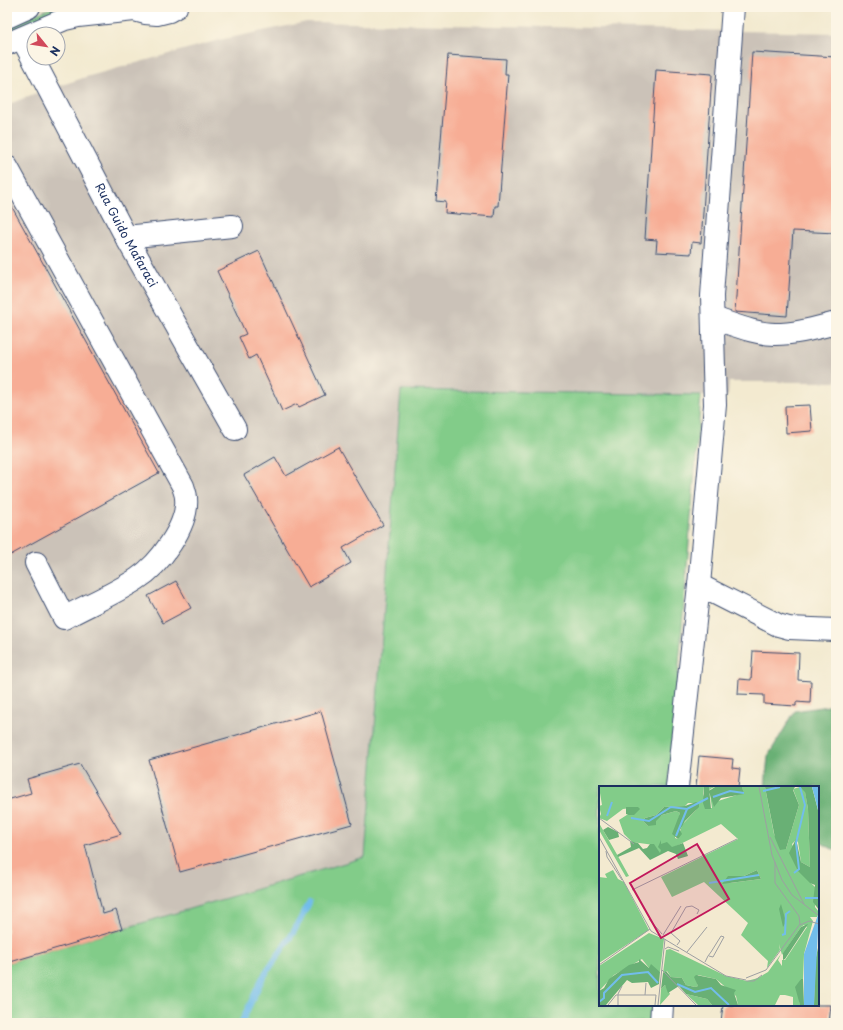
<svg xmlns="http://www.w3.org/2000/svg" width="843" height="1030" viewBox="0 0 843 1030" font-family="'Playpen Sans',sans-serif">
  <style>
    .industrial { fill: #cbc2b8 }
    .green { fill: #82cc89; stroke: #4e7e74 }
    .forest { fill: #69b075; stroke: #42706a }
    .lines { fill: none; stroke-linecap: round; stroke-linejoin: round }
    .stream { stroke: #72bdeb; stroke-width: 6 }
    .building { fill: #f7ad95 }
    .minor-casing { stroke: #3b4b6f; stroke-width: 24 }
    .major-casing { stroke: #3b4b6f; stroke-width: 24 }
    .minor { stroke: #fff; stroke-width: 22 }
    .major { stroke: #fff; stroke-width: 22 }
    .labels { text-anchor: middle; stroke-width: 3.5; stroke-linejoin: round; paint-order: stroke }
    .street-label { font-size: 12px; fill: #1b2f5e; stroke: #fcf5e5 }
    .inset-river { fill: none; stroke: #72bdeb; stroke-width: 2 }
    .inset-road { fill: none; stroke: #9d9fa2; stroke-width: 1 }
    .view { fill: #c2185b; fill-opacity: 0.15; stroke: #c2185b; stroke-width: 2 }
    .inset-edge { fill: none; stroke: #1b2f5e; stroke-width: 2 }
  </style>
  <rect width="100%" height="100%" fill="#fcf5e5"/>
  <filter id="ink" filterUnits="userSpaceOnUse"><feTurbulence type="fractalNoise" baseFrequency=".025" numOctaves="2"/><feDisplacementMap in="SourceGraphic" scale="8" xChannelSelector="R" yChannelSelector="G"/><feConvolveMatrix kernelMatrix="1 2 1 2 8 2 1 2 1" color-interpolation-filters="sRGB"/></filter>
  <filter id="wash" filterUnits="userSpaceOnUse"><feTurbulence type="fractalNoise" baseFrequency=".012" numOctaves="4" result="noise"/><feDisplacementMap in="SourceGraphic" scale="16" xChannelSelector="R" yChannelSelector="G"/><feGaussianBlur stdDeviation="0.9" result="paint"/><feColorMatrix in="noise" values="0 0 0 0 0 0 0 0 0 0 0 0 0 0 0 0 0 1.4 0 .05"/><feComposite in="paint" operator="in"/></filter>
  <g filter="url(#wash)">
    <rect width="100%" height="100%" fill="#f3ead0"/>
    <!-- industrial -->
    <path class="industrial" d="M307 22 836 33V382H729L728 396 401 390 365 857 7 963V105L29 96 86 77 219 40Z"/>
    <!-- green -->
    <path class="green" d="M53 7H60L61 10 7 33V26Z
      M401 390 701 395 669 787H600V1005H653L652 1023H7V963L365 857Z"/>
    <!-- forest -->
    <path class="forest" d="M834 705 836 706V851L818 841V787H765L768 756 795 711Z"/>
    <g class="lines">
      <!-- stream -->
      <path class="stream" d="M241 1023 262 979 293 933 309 903"/>
    </g>
    <g id="blocks">
      <!-- building -->
      <path class="building" d="M752 52 836 57V233L793 231 787 316 735 312Z
        M448 55 506 59 505 74H508L498 206H495L494 217 445 213 446 202 436 201Z
        M656 70 712 74 701 243 692 242 691 254 656 252 657 240 645 239Z
        M7 198 159 473 7 557Z
        M259 251 325 395 299 407 297 404 282 411 256 355 249 359 239 337 246 334 217 271Z
        M810 405 812 431 786 433 785 406Z
        M338 447 383 525 343 548 351 563 309 587 244 475 275 457 286 476Z
        M176 581 191 608 163 623 148 596Z
        M753 651 799 653 798 680 811 681 810 703 796 702V706L764 704V695L738 694 739 679 751 680Z
        M321 711 352 824 180 872 149 760Z
        M699 756 733 759 732 768 740 769 738 787H696Z
        M80 764 121 834 85 845 103 914 116 910 122 929 7 963V800L31 793 27 779Z
        M723 1005H831L829 1023H721Z"/>
    </g>
  </g>
  <g filter="url(#ink)">
    <use href="#blocks" fill-opacity="0" stroke="#3b4b6f" stroke-width="1"/>
    <g class="lines">
      <!-- minor casing -->
      <g class="minor-casing">
        <g id="minor">
          <path id="s1" d="M22 38 126 237 235 429"/>
          <path d="M7 167 183 486C184 490 186 494 186 498 189 525 159 565 137 579 114 594 88 605 64 618L36 563"/>
          <path d="M126 237 232 226"/>
          <path d="M713 318C732 324 755 334 775 334 796 334 816 328 836 323"/>
          <path d="M699 585 778 625 789 628 836 630"/>
          <path d="M677 787 699 585 715 405 712 296 733 7"/>
          <path d="M661 1023 662 1005"/>
        </g>
      </g>
      <!-- major casing -->
      <g class="major-casing">
        <path id="major" d="M7 17 29 7
          M7 44 65 19 78 16 134 10 145 13 157 14 169 11 176 7"/>
      </g>
      <!-- minor -->
      <use href="#minor" class="minor"/>
      <!-- major -->
      <use href="#major" class="major"/>
    </g>
  </g>
  <g class="labels">
    <!-- street labels -->
    <g class="street-label">
      <text dy="4" stroke="none"><textPath href="#s1" startOffset="223">Rua Guido Mafaraci</textPath></text>
    </g>
  </g>
  <!-- overview -->
  <g transform="translate(599 786)">
    <rect width="220" height="220" fill="#f3ead0"/>
    <path d="M0 1H105L104 8 109 22H113L110 1H116L111 3 119 15 144 7 143 1H166L175 48 182 63H187L200 19 194 3 201 1 206 5 209 23 211 81 202 76 199 56 197 54 193 58 205 90 217 102 216 121 220 126 218 131H211L214 135 205 168 204 193H202L199 205 201 219H194V211L186 209H181L176 219H139L137 210 117 193 99 189 97 193 99 200 96 201 87 199 83 192 72 191 68 185 64 187 67 164 71 163 127 190 148 195 159 192 169 186 182 168 179 174 183 180V174H186L208 141 205 139 202 141 183 169 180 158 181 164 168 182 169 175 142 149 149 137 105 96 73 111 62 91 139 53 122 38 61 68 55 59 33 56 25 48 20 34 34 25 32 22 24 23 8 35 0 32 2 28 0 20 3 19ZM89 17H100L97 24 83 39 79 53 76 52V46L81 27 77 25 63 29 49 40 44 35 46 32 57 29 65 21 86 20ZM158 84 162 93 131 97 129 90H145ZM0 37 20 72 30 90 27 91 0 44ZM14 84 19 93 25 96 50 144 0 177V91L8 92 6 88ZM50 147 65 153 61 186 50 182 43 173 15 189 0 205V180ZM66 199 71 208 61 219 62 203ZM87 208 108 213 113 219H99Z" fill="#82cc89" fill-rule="evenodd"/>
    <path d="M105 1H110L112 23H106L104 17ZM116 1H143L145 8 122 12 115 21 110 5ZM166 1H196L194 4 200 19 187 63 181 64 176 52ZM201 1H213L220 28V124L214 116 216 99 211 97 199 85 190 67 197 53 202 76 211 81 209 23 206 6ZM97 16 100 17V21L86 35 81 44 83 48 79 53 73 48 81 27 77 25 63 29 57 35V39L49 40 44 35 46 32 57 29 65 21 86 20ZM27 21H39L41 23 35 29H30L27 28ZM9 41 19 46 20 51 10 54 4 44ZM62 54V58L68 56 73 61 84 57 89 70 79 73 77 68 69 65 51 74 40 62 19 71 18 69 32 61 31 55 39 57 44 63 48 62 51 58H55L61 67 62 64 59 61ZM158 84 162 93 123 98 129 90H145ZM182 118 187 136 184 141 180 123ZM209 138 186 173 184 174V167L202 141ZM220 157V219H215L216 176ZM40 173 50 182 52 178 61 186 60 198 52 202 49 196 33 197 28 194 7 219H0V205L5 202 10 193 30 179 40 176ZM67 185 72 191 83 192 87 199 96 201 99 200 95 191 97 189 117 193 122 199 137 204 135 207 139 219H113L108 213 87 208 80 200 69 207 66 199 62 203 64 187ZM202 193H204L205 219H201L196 201Z" fill="#69b075"/>
    <path d="M213 1H220V28L216 12ZM220 126 215 219H205V168Z" fill="#72bdeb"/>
    <path class="inset-river" d="M164 5 181 1M114 11 131 5 145 7M8 30 13 16M32 32 50 35 72 21 88 23 109 12M77 50 88 23M195 87 200 83 197 57 206 19 201 1M110 97 160 89M206 112H220M183 149 186 148 187 128 191 125M78 198 96 206 112 202 130 219M0 216 5 212V207L23 189 49 186 59 197"/>
    <path class="inset-road" d="M160 1 173 69 183 94 193 109 220 130M0 32 35 58M0 51 52 145 127 190 147 194M171 51 205 118M7 65 8 71 23 94M33 104 138 53M50 133 63 148M201 139 210 135 220 138M64 149 82 120M78 159 81 155 72 147 87 121 93 120 100 124 98 128M66 163 69 161 80 165M88 166 108 141M106 176 109 170 112 166 122 150 125 151 114 171 110 170M0 179 51 143M63 184 97 219M147 192 167 184 201 138 200 130 176 97V76M147 195H155L163 189M46 209 47 197M9 219 17 209H57L56 219M19 219V208L23 200M59 219 66 153"/>
    <path class="view" d="M98 58 130 113 62 152 31 97Z"/>
    <rect width="220" height="220" class="inset-edge"/>
  </g>
  <!-- margin -->
  <rect width="843" height="1030" fill="none" stroke="#fcf5e5" stroke-width="24"/>
  <!-- north arrow -->
  <g transform="translate(46 46) rotate(120)"><circle r="19" fill="#fcf5e5" stroke="#a2a6af"/>
  <path d="M0-3L7 15L0 10L-7 15Z" fill="#d1495b"/>
  <text y="-6" font-size="11" font-weight="bold" text-anchor="middle" fill="#1b2f5e">N</text>
  </g>
</svg>
